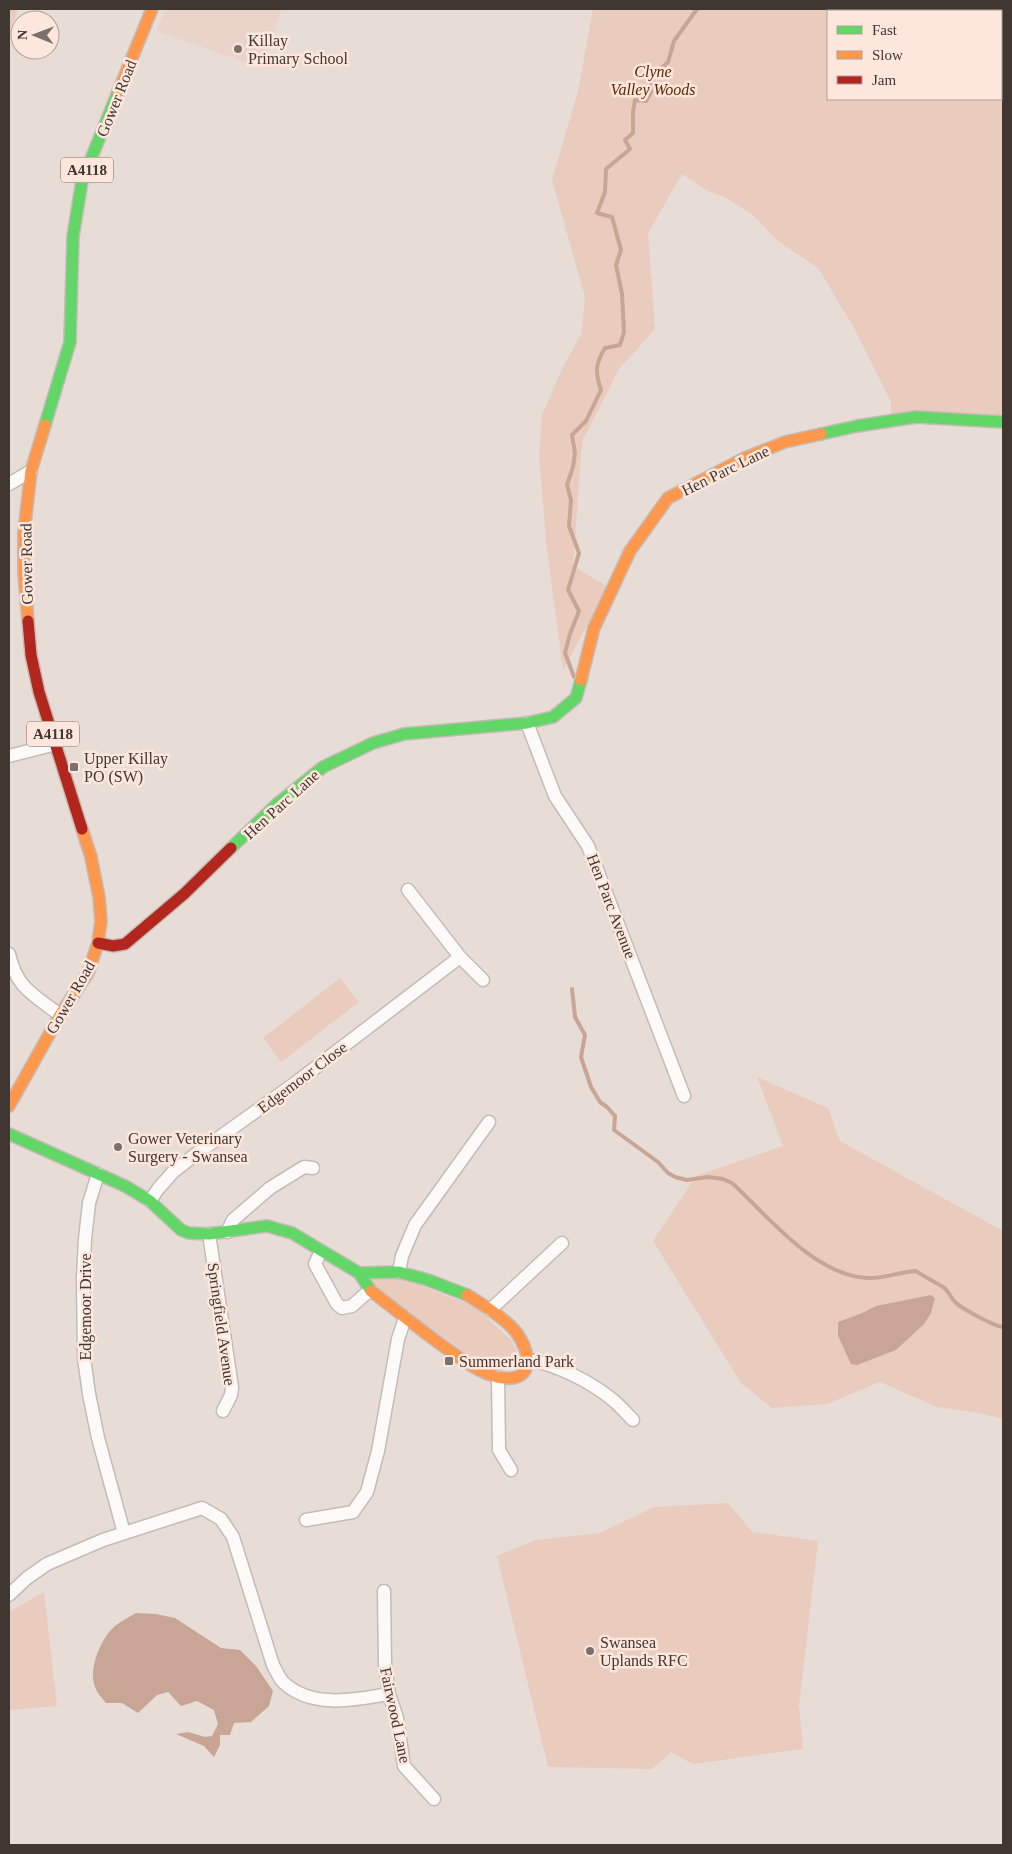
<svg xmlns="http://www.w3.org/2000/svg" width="1012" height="1854" viewBox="0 0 1012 1854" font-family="Georgia,serif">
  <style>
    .built { fill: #ead4c9 }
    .green { fill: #e9ccbe; fill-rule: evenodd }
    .water { fill: #c8a594 }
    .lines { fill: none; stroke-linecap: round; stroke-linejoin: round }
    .stream { stroke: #c8a594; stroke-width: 4 }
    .street-casing { stroke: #c4bbb6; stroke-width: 15 }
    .fast-casing { stroke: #c4bbb6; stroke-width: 14 }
    .slow-casing { stroke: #c4bbb6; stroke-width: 14 }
    .jam-casing { stroke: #c4bbb6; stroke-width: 14 }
    .street { stroke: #fcfaf9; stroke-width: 12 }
    .fast { stroke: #63d668; stroke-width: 11 }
    .slow { stroke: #ff974d; stroke-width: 11 }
    .jam { stroke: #b3261e; stroke-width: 11 }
    .poi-dot { fill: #7b716c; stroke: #fde6dc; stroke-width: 2 }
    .labels { text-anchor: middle; stroke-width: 5; stroke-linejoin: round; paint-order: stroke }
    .shield { fill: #fde6dc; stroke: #796c66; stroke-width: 1 }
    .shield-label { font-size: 15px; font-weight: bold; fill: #403733 }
    .poi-label { font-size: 16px; fill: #403733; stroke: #fde6dc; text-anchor: start }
    .park-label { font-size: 16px; font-style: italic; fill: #5f2702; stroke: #fde6dc }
    .street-label { font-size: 16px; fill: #403733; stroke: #fde6dc }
  </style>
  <rect width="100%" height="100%" fill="#e8dcd6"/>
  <!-- built -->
  <path class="built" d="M165 9H282L261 68 157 31Z"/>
  <!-- green -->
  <path class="green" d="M9 9H18L9 37Z
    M593 9H1003V416H891V402L853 326 818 268 778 241 752 214 726 198 706 190 682 174 648 233 655 329 619 369 582 442 573 566 608 587 563 670 547 550 539 456 542 415 563 367 581 335 585 297 552 180 578 91ZM828 11H1001V99H828Z
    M340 978 359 1002 281 1062 263 1038Z
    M757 1077 828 1108 840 1141 1003 1231V1419L979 1413 937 1407 880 1382 827 1404 772 1408 741 1383 653 1241 696 1176 783 1146Z
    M400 1277 475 1307 511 1340 517 1351 516 1360 512 1366 502 1370 488 1369 374 1287 373 1280Z
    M728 1503 752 1532 818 1541 799 1706 803 1749 693 1764 671 1752 652 1769 548 1767 497 1556 536 1540 600 1533 654 1507Z
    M44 1592 57 1706 9 1710V1612Z"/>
  <!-- water -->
  <path class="water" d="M931 1295 935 1298 931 1313 924 1324 896 1350 857 1365 851 1364 838 1336V1322L860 1314 876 1306Z
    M136 1613 156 1614 175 1618 221 1648 240 1650 256 1666 273 1691 269 1706 251 1722 234 1723 230 1735H220V1745L214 1757 204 1746 176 1734 188 1732 205 1737 212 1736 218 1724 214 1710 197 1701 181 1706 168 1692 157 1695 138 1713 122 1703H106C102 1698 97 1693 95 1687 88 1669 101 1638 115 1626 121 1621 129 1617 136 1613Z"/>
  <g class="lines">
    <!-- stream -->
    <path class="stream" d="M574 677 565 653 570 634 579 611 568 590 579 553 569 526 571 500 567 485 573 467 575 453 572 435 586 421 601 390C595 372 595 364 605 348L620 345 624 332 622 294 616 265 621 250 612 217 597 213 605 192 606 169 630 149 625 140 633 133V112L635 100 646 101 651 92 650 86 655 74 668 62 674 41 697 9
      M572 989 575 1017 585 1035 581 1057 591 1087 600 1102 607 1107 615 1116 614 1130 658 1162 668 1173 675 1177 687 1180 708 1177 723 1179 732 1183C768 1216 814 1275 867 1278 883 1279 899 1272 916 1271 924 1277 934 1281 943 1287 948 1290 951 1298 955 1302 962 1309 994 1326 1003 1327"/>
    <!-- street casing -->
    <g class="street-casing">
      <path id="street" d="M9 484 31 471
        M527 723 555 796 588 846 684 1096
        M9 756 56 744
        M408 890 460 957 483 980
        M9 954C17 989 33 994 60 1015
        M98 1174 89 1203 85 1239 83 1278 84 1358 89 1394 98 1438 124 1533
        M150 1201 158 1189 173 1172 196 1154 294 1084 460 957
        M227 1232 233 1220 270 1188 304 1167 313 1168
        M209 1234 232 1387 231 1395 223 1411
        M321 1251 315 1264 337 1304 342 1308 352 1306 370 1290
        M399 1272 402 1256 415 1225 489 1122
        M490 1310 562 1243
        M527 1360C555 1363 593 1383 614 1401 621 1407 627 1414 633 1420
        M498 1377 499 1450 511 1470
        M306 1520 353 1512 367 1492 378 1451 398 1339 405 1318
        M384 1591 385 1664 389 1694 397 1718 404 1766 434 1799
        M9 1595 27 1578 47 1564 103 1540 202 1508 221 1519 233 1537 273 1665C276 1670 279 1678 283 1682 311 1709 355 1700 389 1694"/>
    </g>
    <!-- fast casing -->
    <g class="fast-casing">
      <path id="fast" d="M45 425 70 342 73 236 82 181 118 92
        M821 434 857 426 916 417 1003 422
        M231 848 277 804 323 767 373 743 404 734 527 723 553 717 576 698 581 680
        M9 1134 125 1186 150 1201 181 1230 189 1233 209 1234 267 1226 292 1233 359 1273 371 1291
        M359 1273 399 1272 428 1280 467 1295"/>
    </g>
    <!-- slow casing -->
    <g class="slow-casing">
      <path id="slow" d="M118 92 152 9
        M28 621 24 573V532L31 471 45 425
        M581 680 594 628 630 551 668 498 745 458 785 442 821 434
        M9 1106 60 1015 88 973 98 943 101 921 99 897 91 857 82 829
        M371 1291C400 1313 429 1337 460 1358 472 1366 482 1373 497 1377 534 1385 533 1355 516 1332 505 1318 482 1304 467 1295"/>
    </g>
    <!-- jam casing -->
    <g class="jam-casing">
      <path id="jam" d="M28 621 31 655 39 692 82 829
        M98 943 113 946 125 944 184 894 231 848"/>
    </g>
    <!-- street -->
    <use href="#street" class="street"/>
    <!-- fast -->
    <use href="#fast" class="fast"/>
    <!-- slow -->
    <use href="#slow" class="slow"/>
    <!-- jam -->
    <use href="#jam" class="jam"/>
  </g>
  <!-- markers -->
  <g class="poi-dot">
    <circle cx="238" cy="49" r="5"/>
    <rect x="69" y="762" width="10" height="10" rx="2.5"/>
    <circle cx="118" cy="1147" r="5"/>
    <rect x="444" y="1356" width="10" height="10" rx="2.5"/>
    <circle cx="590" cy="1651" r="5"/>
  </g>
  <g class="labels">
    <!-- shield labels -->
    <g class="shield">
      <rect x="61" y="157.5" width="52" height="25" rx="4"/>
      <rect x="27" y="721.5" width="52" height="25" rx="4"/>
    </g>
    <g class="shield-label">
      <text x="87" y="175">A4118</text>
      <text x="53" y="739">A4118</text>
    </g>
    <!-- poi labels -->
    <g class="poi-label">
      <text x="248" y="46">Killay<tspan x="248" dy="18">Primary School</tspan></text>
      <text x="84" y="764">Upper Killay<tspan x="84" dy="18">PO (SW)</tspan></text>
      <text x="128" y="1144">Gower Veterinary<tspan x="128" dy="18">Surgery - Swansea</tspan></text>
      <text x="459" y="1367">Summerland Park</text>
      <text x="600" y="1648">Swansea<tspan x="600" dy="18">Uplands RFC</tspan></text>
    </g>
    <!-- park labels -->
    <g class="park-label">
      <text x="653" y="77">Clyne<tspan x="653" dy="18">Valley Woods</tspan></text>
    </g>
    <!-- street labels -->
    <g class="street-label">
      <text transform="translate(116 98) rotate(-68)" y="6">Gower Road</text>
      <text transform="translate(725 470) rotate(-26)" y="6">Hen Parc Lane</text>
      <text transform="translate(26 564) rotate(-91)" y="6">Gower Road</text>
      <text transform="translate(281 804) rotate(-42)" y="6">Hen Parc Lane</text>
      <text transform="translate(612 906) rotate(69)" y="6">Hen Parc Avenue</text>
      <text transform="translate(70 997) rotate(-60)" y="6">Gower Road</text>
      <text transform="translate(302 1077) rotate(-37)" y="6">Edgemoor Close</text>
      <text transform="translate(85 1307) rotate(-90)" y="6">Edgemoor Drive</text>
      <text transform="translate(222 1324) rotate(82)" y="6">Springfield Avenue</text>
      <text transform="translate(396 1715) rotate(78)" y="6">Fairwood Lane</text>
    </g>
  </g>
  <!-- border -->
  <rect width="1012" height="1854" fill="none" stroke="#403733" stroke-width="20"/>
  <!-- legend -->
  <rect x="827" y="10" width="175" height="90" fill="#fde6dc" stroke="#b1a098"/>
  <rect x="837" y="26" width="25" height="8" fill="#63d668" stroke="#b1a098"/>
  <text x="872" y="35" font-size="15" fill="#403733">Fast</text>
  <rect x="837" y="51" width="25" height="8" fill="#ff974d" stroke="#b1a098"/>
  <text x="872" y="60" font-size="15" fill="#403733">Slow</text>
  <rect x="837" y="76" width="25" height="8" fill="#b3261e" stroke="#b1a098"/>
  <text x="872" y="85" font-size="15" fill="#403733">Jam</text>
  <!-- north arrow -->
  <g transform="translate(35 35) rotate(271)"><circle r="24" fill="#fde6dc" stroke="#b1a098"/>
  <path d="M0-4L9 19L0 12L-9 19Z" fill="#7b716c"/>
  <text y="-8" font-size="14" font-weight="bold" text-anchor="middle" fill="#403733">N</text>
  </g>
</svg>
